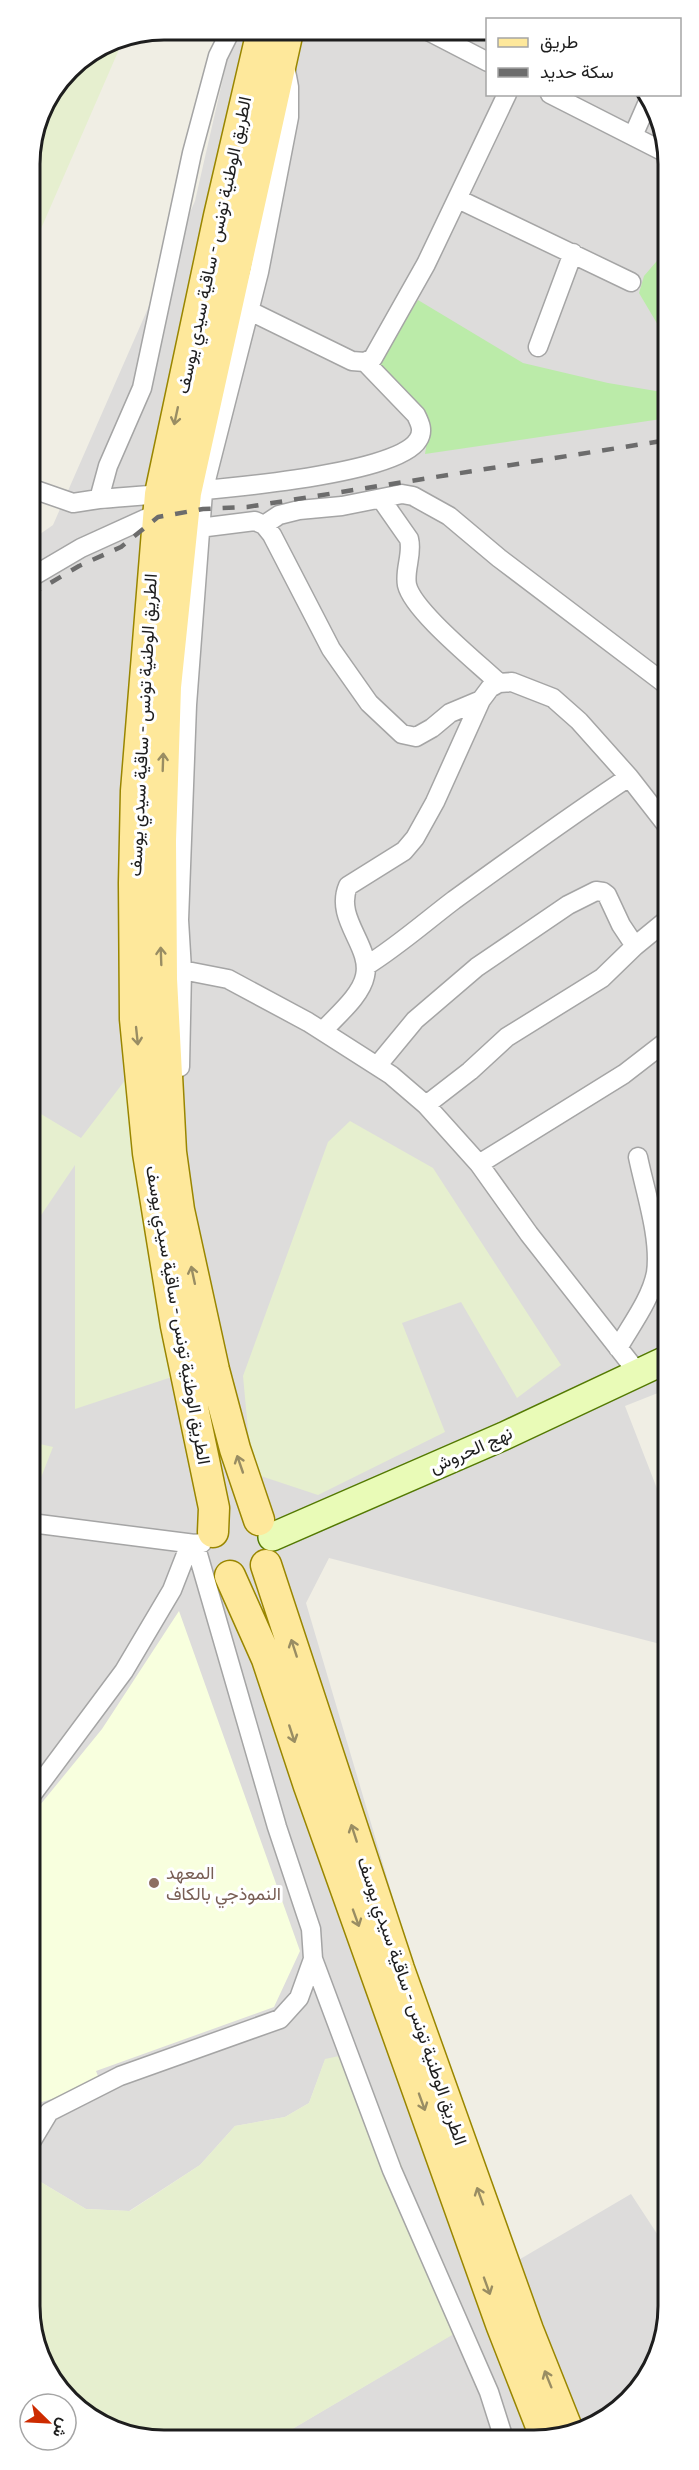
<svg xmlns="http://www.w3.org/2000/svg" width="699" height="2470" viewBox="0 0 699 2470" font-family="'Fira Sans Condensed',Vazirmatn,sans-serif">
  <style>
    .residential { fill: #dddcdb }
    .education { fill: #f8ffde }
    .farmland { fill: #e6efcf }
    .grass { fill: #bbeba9 }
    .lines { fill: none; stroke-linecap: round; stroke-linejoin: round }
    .street-casing { stroke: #a5a5a5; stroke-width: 21 }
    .secondary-casing { stroke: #537902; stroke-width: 30 }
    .primary-casing { stroke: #998600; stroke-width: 33 }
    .street { stroke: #fff; stroke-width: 18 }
    .secondary { stroke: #e9fbb7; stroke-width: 27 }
    .primary { stroke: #fee89b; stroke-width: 30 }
    .rail { stroke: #6c6c6c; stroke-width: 4.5; stroke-dasharray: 12 12; stroke-linecap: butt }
    .oneway { stroke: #998d63 }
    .education-dot { fill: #8d6e63; stroke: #fff; stroke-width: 2 }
    .labels { text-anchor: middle; stroke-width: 6; stroke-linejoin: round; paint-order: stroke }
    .street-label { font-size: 18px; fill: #1e1e1e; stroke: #fff }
    .education-label { font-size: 18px; fill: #785e54; stroke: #fff; text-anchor: start }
    .rim { fill: none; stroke: #1e1e1e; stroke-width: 3 }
  </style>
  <rect width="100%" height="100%" fill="#f0eee4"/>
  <!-- residential -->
  <path class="residential" d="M234 30 487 32 488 94 642 95 668 146V1389L625 1406 668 1517V1646L329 1558 306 1603 409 1952 510 2265 631 2194 669 2252V2314L635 2395 602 2422 553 2439 277 2438 463 2328 325 2060 309 2103 285 2117 235 2126 200 2165 129 2211 86 2209 34 2178 31 2179 30 541 53 525 195 201Z"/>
  <!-- education -->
  <path class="education" d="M179 1611 300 1951 274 2007 96 2071 101 2084 32 2105 31 1816 102 1729Z"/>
  <!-- farmland -->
  <path class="farmland" d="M124 38 30 254V156L44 105 70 69 113 40Z
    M126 1079 148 1255 184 1373 75 1409V1165L31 1230V1108L81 1138Z
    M350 1121 433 1168 561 1365 517 1398 461 1302 402 1323 445 1432 318 1495 252 1473 243 1376 328 1142Z
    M31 1442 53 1447 31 1503Z
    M358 2052 464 2328 277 2438 138 2437 64 2395 31 2324V2179L34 2178 86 2209 130 2211 200 2165 235 2126 285 2117 309 2103 325 2059Z"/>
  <!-- grass -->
  <path class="grass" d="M668 248V342L639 293 644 276Z
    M418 300 523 363 608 383 668 393V418L425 454 428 436 368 378Z"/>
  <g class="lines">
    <!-- street casing -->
    <g class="street-casing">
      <path id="street" d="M231 30 218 56 192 153 142 388 108 466 99 499C153 494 393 481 418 440 424 431 420 423 416 415L365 362
        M430 32 488 62
        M550 94 668 154
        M633 136 647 104
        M458 199 631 282
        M250 311 352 361 365 362 373 358 426 264 507 94
        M538 347 573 253
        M30 488 73 503 99 499
        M381 499 409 539C413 554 404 570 407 585 413 611 478 663 499 683
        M264 525 279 515 299 510 342 506 402 494 413 496 449 516 499 558 668 686
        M191 529 255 521 264 525 272 535 331 649 369 703 402 734 416 737 432 728 450 713 481 700
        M30 578 81 548 158 513
        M366 966C398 946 425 922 454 900 512 858 570 816 629 777
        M182 970 228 979 308 1022 391 1075 426 1105 479 1164 529 1234 638 1373
        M323 1031C336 1016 361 996 365 976 372 946 334 919 348 886L404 851 415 838 435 802 481 700 490 688 499 683 512 682 553 698 579 721 629 777 668 827
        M377 1066 415 1020 477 967 568 905 596 891 603 892 607 895 621 925 635 946
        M180 1067 182 970 179 920 187 705 203 492 259 272 289 117V87L286 71
        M426 1105 470 1071 507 1037 602 978 635 946 668 919
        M479 1164 624 1074 668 1040
        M618 1348C631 1325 651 1299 656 1273 661 1238 645 1191 638 1157
        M31 1523 195 1544 202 1543
        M31 1796 124 1671 172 1590 190 1544
        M313 1959 392 2170 489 2392 504 2439
        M31 2142 49 2112 120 2076 280 2019 299 1998 313 1959 311 1929 277 1827 195 1544"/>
    </g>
    <!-- secondary casing -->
    <g class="secondary-casing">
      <path id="secondary" d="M272 1537 504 1436 668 1359"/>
    </g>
    <!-- primary casing -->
    <g class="primary-casing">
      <path id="primary" d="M259 1520 235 1449 214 1370 179 1210 171 1152 162 979 161 841 166 687 186 493 288 31
        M213 1532 214 1508 176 1326 148 1153 135 1019 134 883 136 791 160 494 219 216 262 31
        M266 1565 399 1969 528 2330 569 2433
        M230 1576 267 1659 309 1786 501 2324 546 2439"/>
    </g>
    <!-- street -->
    <use href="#street" class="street"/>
    <!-- secondary -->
    <use href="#secondary" class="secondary"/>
    <!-- primary -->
    <use href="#primary" class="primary"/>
    <!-- rail -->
    <path class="rail" d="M30 595 79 566 121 547 158 517 203 509 247 507 668 440"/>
  </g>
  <!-- one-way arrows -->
  <defs><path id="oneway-shaft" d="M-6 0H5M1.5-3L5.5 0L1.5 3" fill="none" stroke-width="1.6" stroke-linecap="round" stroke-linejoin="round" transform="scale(1.5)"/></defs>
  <g class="oneway">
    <use href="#oneway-shaft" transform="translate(176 416) rotate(102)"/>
    <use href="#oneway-shaft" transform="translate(163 762) rotate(-88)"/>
    <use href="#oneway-shaft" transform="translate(161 956) rotate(-92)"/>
    <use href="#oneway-shaft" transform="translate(137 1036) rotate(84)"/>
    <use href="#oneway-shaft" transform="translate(193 1275) rotate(-102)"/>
    <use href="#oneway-shaft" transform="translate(240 1464) rotate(-109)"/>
    <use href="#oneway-shaft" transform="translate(294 1648) rotate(-108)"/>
    <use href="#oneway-shaft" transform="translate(292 1734) rotate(72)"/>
    <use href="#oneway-shaft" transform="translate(354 1833) rotate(-108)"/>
    <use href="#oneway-shaft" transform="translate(356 1918) rotate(70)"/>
    <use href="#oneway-shaft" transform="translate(422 2102) rotate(70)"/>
    <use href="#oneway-shaft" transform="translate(480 2196) rotate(-110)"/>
    <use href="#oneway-shaft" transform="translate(487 2286) rotate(70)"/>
    <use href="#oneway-shaft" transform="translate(548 2379) rotate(-112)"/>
  </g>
  <!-- markers -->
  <circle class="education-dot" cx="154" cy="1883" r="6"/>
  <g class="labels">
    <!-- street labels -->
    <g class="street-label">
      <text transform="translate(214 245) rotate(-78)" y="6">الطريق الوطنية تونس - ساقية سيدي يوسف</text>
      <text transform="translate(143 725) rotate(-87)" y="6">الطريق الوطنية تونس - ساقية سيدي يوسف</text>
      <text transform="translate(178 1315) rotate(80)" y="6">الطريق الوطنية تونس - ساقية سيدي يوسف</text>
      <text transform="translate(471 1450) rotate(-24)" y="6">نهج الحروش</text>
      <text transform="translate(412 2001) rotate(71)" y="6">الطريق الوطنية تونس - ساقية سيدي يوسف</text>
    </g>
    <!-- education labels -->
    <g class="education-label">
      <text x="166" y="1879">المعهد<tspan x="166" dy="21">النموذجي بالكاف</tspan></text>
    </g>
  </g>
  <!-- crop -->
  <path d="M0 0H699V2470H0ZM164 40H534A124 124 0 0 1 658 164V2306A124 124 0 0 1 534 2430H164A124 124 0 0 1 40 2306V164A124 124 0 0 1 164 40Z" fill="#fff" fill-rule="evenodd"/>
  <path class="rim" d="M164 40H534A124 124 0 0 1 658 164V2306A124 124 0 0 1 534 2430H164A124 124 0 0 1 40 2306V164A124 124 0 0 1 164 40Z"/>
  <!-- legend -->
  <rect x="486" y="18" width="195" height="78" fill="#ffffff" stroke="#a5a5a5" stroke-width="1.5"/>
  <rect x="498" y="38" width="30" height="9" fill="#fee89b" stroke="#a5a5a5" stroke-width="1.5"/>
  <text x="540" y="48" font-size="18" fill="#1e1e1e">طريق</text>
  <rect x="498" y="68" width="30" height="9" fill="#6c6c6c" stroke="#a5a5a5" stroke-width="1.5"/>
  <text x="540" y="78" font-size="18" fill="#1e1e1e">سكة حديد</text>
  <!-- north arrow -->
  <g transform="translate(48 2422) rotate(114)"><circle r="28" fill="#ffffff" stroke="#a5a5a5" stroke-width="1.5"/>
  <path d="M0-4.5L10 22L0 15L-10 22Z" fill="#cd2b00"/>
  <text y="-9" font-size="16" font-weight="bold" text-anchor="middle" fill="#1e1e1e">ش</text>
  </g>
</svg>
